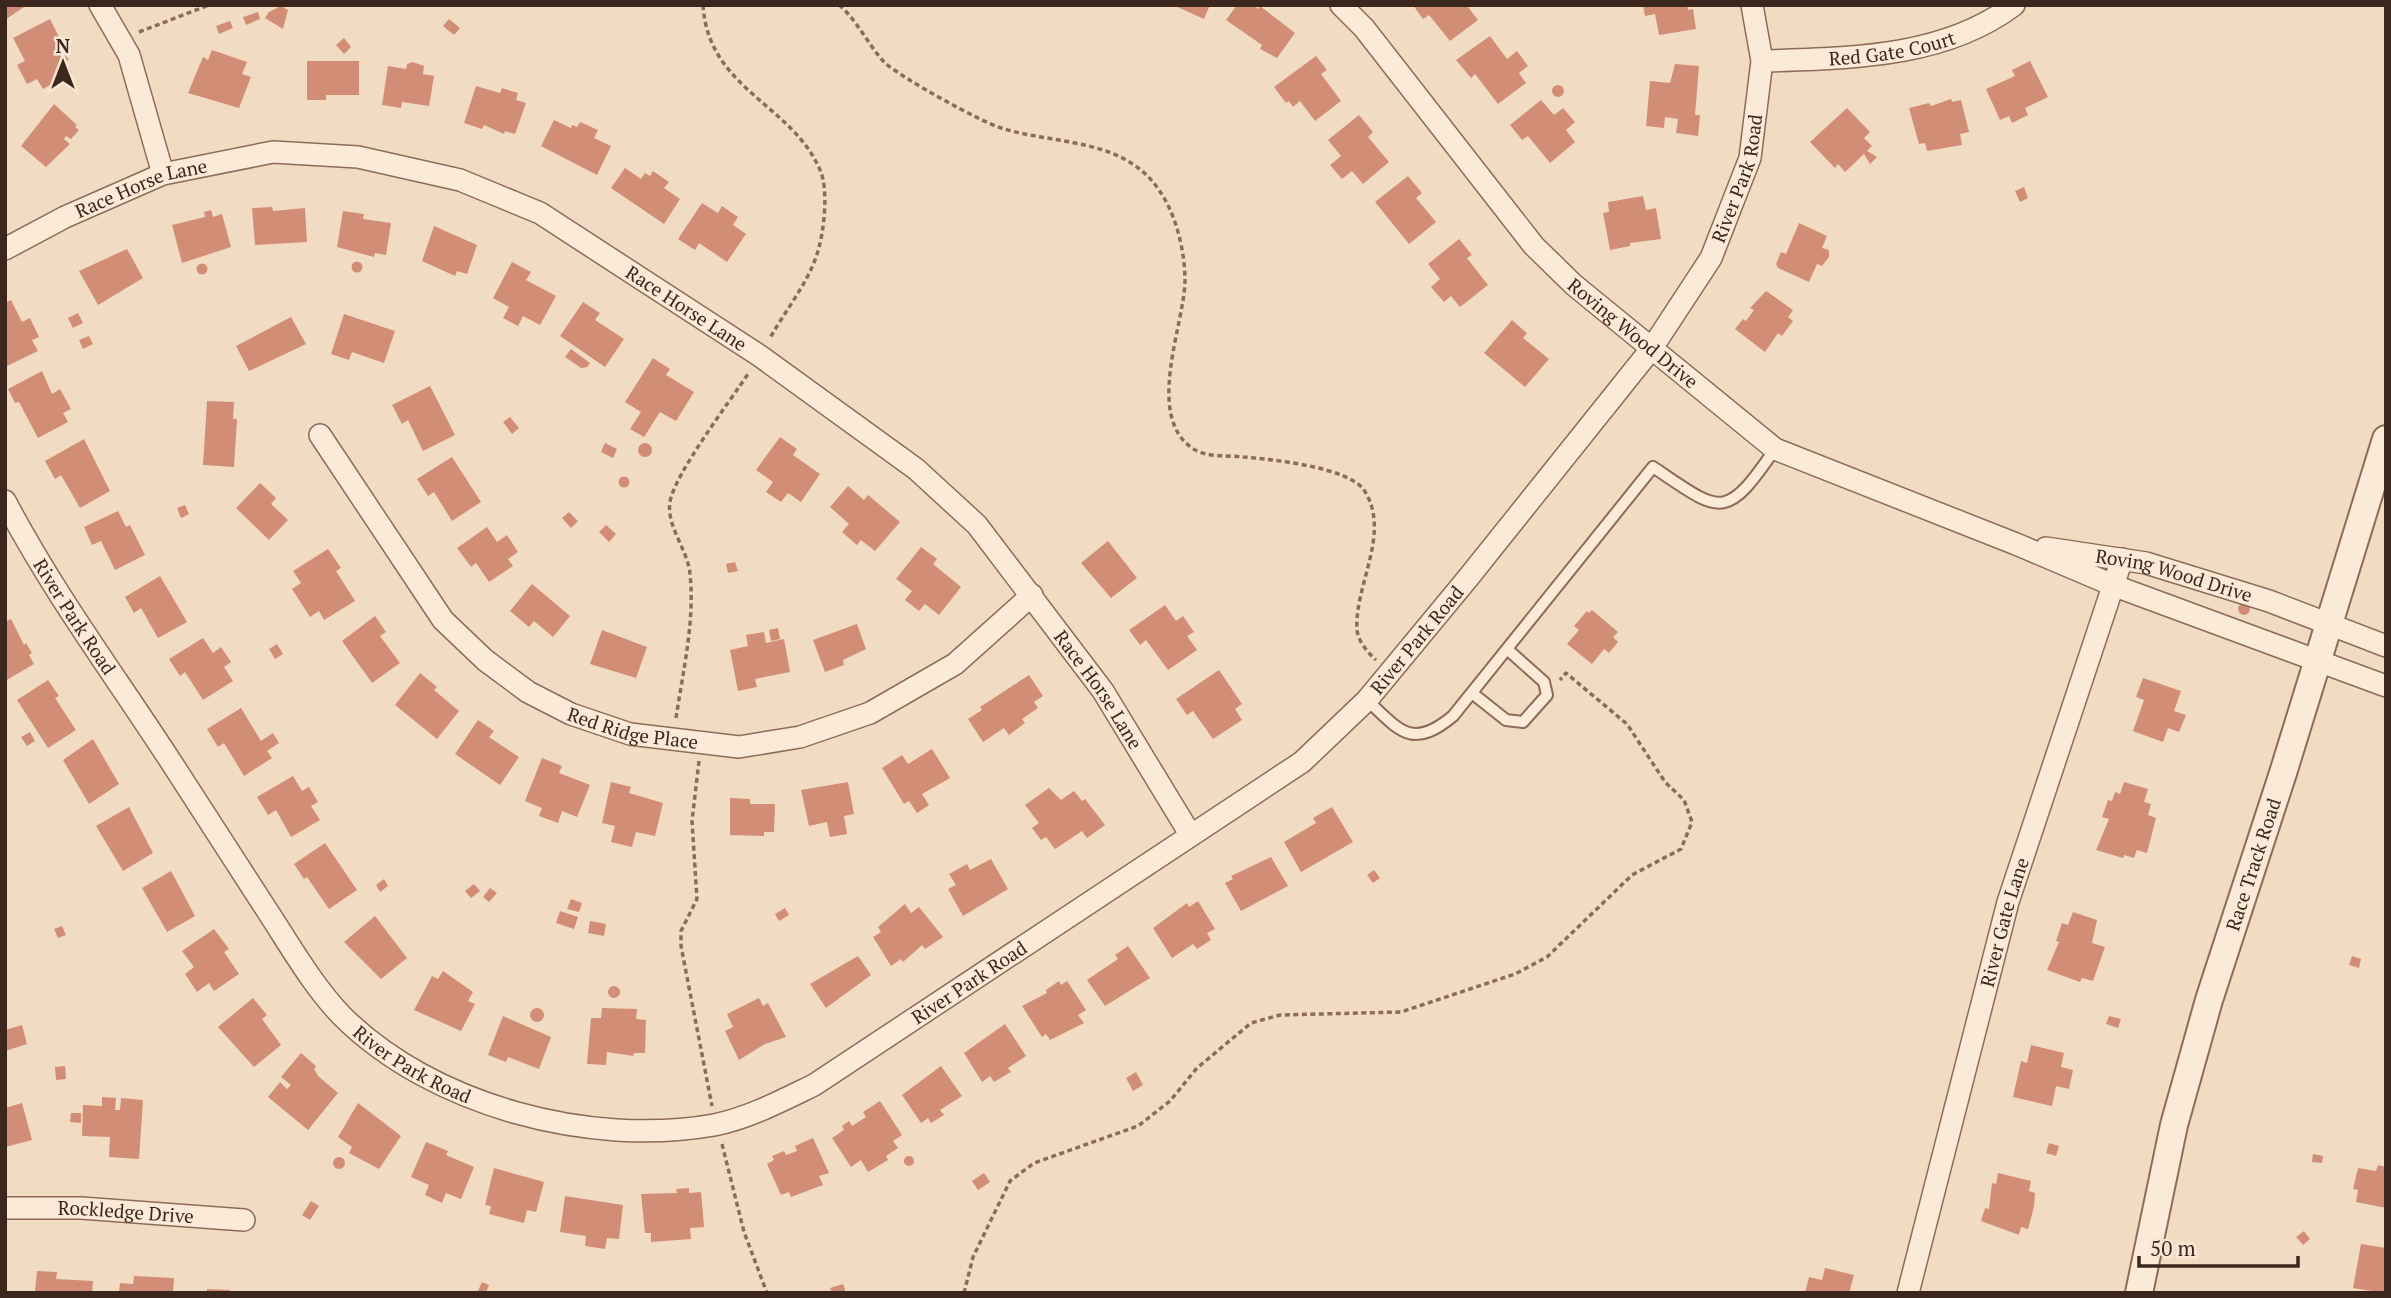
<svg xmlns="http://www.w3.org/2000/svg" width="2391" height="1298" viewBox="0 0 2391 1298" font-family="'PT Serif',serif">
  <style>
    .building { fill: #d28d76 }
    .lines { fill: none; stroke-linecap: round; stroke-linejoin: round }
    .service-casing { stroke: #8e6b58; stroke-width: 14 }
    .minor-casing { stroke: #8e6b58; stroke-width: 24 }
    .tertiary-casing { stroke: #8e6b58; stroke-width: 30 }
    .path { stroke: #8e6b58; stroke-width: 3.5; stroke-dasharray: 5 3.5; stroke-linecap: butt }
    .service { stroke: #fbead8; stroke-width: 10 }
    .minor { stroke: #fbead8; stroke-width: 21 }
    .tertiary { stroke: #fbead8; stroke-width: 26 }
    .labels { text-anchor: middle; stroke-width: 7; stroke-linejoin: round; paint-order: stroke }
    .street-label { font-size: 19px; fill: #3c271e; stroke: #f8e7d4 }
  </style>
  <rect width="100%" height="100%" fill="#f1dcc3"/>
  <!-- building -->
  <path class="building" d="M5 5H23L24 7 5 20Z
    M1173 5H1210L1204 19Z
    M1237 5H1253L1258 9 1260 6 1295 33 1277 58 1260 49 1262 45 1226 20Z
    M1413 5H1471L1468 7 1478 20 1450 41 1429 15 1423 19Z
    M1643 5H1687L1688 10 1693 9 1696 29 1659 35 1655 14 1645 16Z
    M281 6 288 10 283 29 265 18 269 12Z
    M258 12 260 19 246 25 243 17Z
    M50 19 59 37 54 39 69 60 66 61 72 73 43 89 37 79 27 84 17 65 25 61 13 38Z
    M449 19 460 28 454 35 443 26Z
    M230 21 233 28 219 34 216 26Z
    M1490 36 1507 59 1517 51 1528 66 1519 73 1526 83 1498 104 1475 74 1471 78 1456 60Z
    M344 38 351 47 344 54 336 45Z
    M212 50 247 62 242 74 251 77 239 108 188 93 203 57 208 60Z
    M1316 56 1327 70 1321 74 1341 101 1315 121 1300 101 1293 107 1289 101 1286 103 1274 87Z
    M307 61H359V95H326V100H307Z
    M2030 61 2048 97 2025 108 2028 115 2012 123 2009 116 2000 120 1986 89 2015 76 2012 70Z
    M413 62 424 66 423 74 434 76 429 106 402 102 401 108 382 105 388 66 406 69 407 64Z
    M1675 64 1699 66 1695 115H1700L1698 136 1676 133 1678 119 1665 117 1664 128 1646 126 1650 81 1670 83Z
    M1552 91a6 6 0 1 1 12 0a6 6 0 1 1-12 0Z
    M476 86 500 93 502 88 518 93 516 100 526 103 515 134 505 131 504 134 484 125 482 129 464 123Z
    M1951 99 1952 102 1961 100 1969 132 1960 134 1962 145 1927 151 1925 143 1919 144 1909 108 1929 103 1931 106Z
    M1541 100 1554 115 1563 108 1575 122 1566 130 1575 142 1550 163 1528 136 1522 140 1510 125Z
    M54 104 77 125 75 127 79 130 71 139 66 136 64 139 70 144 46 167 21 146Z
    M1847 108 1870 132 1864 138 1872 146 1867 151 1877 157 1870 164 1864 154 1845 172 1838 164 1835 168 1810 142Z
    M1359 115 1373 132 1368 137 1389 162 1363 184 1352 171 1342 179 1330 165 1341 156 1328 140Z
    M554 120 571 128 572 125 577 127 580 122 598 130 594 138 611 146 597 175 541 146Z
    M625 168 641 179 645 173 650 176 653 171 669 182 664 188 680 199 664 224 611 188Z
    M1408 176 1422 193 1416 198 1436 222 1409 244 1375 202Z
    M2024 187 2028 198 2020 202 2015 191Z
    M1643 196 1646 210 1656 208 1661 239 1630 243V246L1610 250 1603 213 1609 212 1608 202Z
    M702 203 718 213 722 206 738 217 733 225 746 234 727 262 699 243 695 250 678 239Z
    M272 207 273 211 305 208 307 242 255 245 252 208Z
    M211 210 213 217 222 214 231 247 182 263 172 225 205 217 204 212Z
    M343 211 364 214 363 219 391 223 386 255 375 253 374 257 337 247Z
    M1799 223 1827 236 1822 248 1829 250V257L1822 266 1817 264 1809 282 1778 268 1776 264 1781 252 1786 254Z
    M434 226 477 245 467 274 457 271 455 276 422 261Z
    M1459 239 1472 255 1467 258 1488 285 1460 307 1451 296 1444 302 1431 287 1440 279 1428 264Z
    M127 249 143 278 98 305 79 271Z
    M351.5 267a5.5 5.5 0 1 1 11 0a5.5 5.5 0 1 1-11 0Z
    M512 262 531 272 526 280 556 296 540 325 523 316 518 326 503 318 509 307 493 298Z
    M196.5 269a5.5 5.5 0 1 1 11 0a5.5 5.5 0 1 1-11 0Z
    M1766 291 1793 310 1788 317 1793 321 1782 336 1778 333 1765 352 1735 329 1743 319 1746 321 1754 310 1750 308Z
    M11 300 22 322 30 318 39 337 32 340 38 351 7 366 5 303Z
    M583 302 600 313 595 320 624 339 605 367 560 336Z
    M78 313 83 323 73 328 68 318Z
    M344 314 395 331 384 363 352 352 349 360 331 354Z
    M291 317 306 344 249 371 236 346Z
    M1512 320 1527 333 1523 338 1549 359 1525 387 1484 353Z
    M89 336 93 344 83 349 79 340Z
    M571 349 590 363 587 367 581 368 565 357Z
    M653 358 670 369 666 375 694 392 676 421 660 412 644 437 630 429 641 412 625 402Z
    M42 371 52 394 60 389 71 409 63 413 68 422 38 438 19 402 15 403 8 389Z
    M430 386 455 435 423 451 408 420 402 424 392 405Z
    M207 401 234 402 233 419H237L234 467 203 465Z
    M510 417 519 428 512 434 503 422Z
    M780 437 797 449 793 455 820 474 801 502 788 493 781 502 766 492 773 482 756 470Z
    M84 439 110 491 80 508 61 475 55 479 45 461Z
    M605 443 617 449 613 458 601 452Z
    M638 450a7 7 0 1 1 14 0a7 7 0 1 1-14 0Z
    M452 457 481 502 452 521 434 492 428 496 417 479Z
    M618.5 482a5.5 5.5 0 1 1 11 0a5.5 5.5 0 1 1-11 0Z
    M260 483 276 498 271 504 288 520 269 540 236 508Z
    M848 486 864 500 868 495 900 522 875 551 861 540 857 545 842 532 849 524 830 507Z
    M185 505 189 514 181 518 177 508Z
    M118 511 126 527 130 525 145 555 115 570 101 541 92 545 84 527Z
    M569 512 578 521 571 528 562 518Z
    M606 525 616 534 609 542 599 532Z
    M487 527 497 542 507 535 518 552 508 559 513 566 489 582 476 563 471 567 457 548Z
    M1108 541 1137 578 1111 598 1081 563Z
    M921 547 937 559 933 564 961 587 939 615 925 604 919 611 905 600 912 591 896 579Z
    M328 549 341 568 336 571 355 601 324 620 319 611 310 617 292 589 301 583 293 571Z
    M735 562 738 571 728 573 726 564Z
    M160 576 187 622 158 638 141 608 134 613 125 597Z
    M532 584 570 616 553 637 534 621 529 627 510 611Z
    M2238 609a6 6 0 1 1 12 0a6 6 0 1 1-12 0Z
    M1165 605 1176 621 1183 616 1194 632 1187 636 1197 650 1168 670 1146 640 1140 645 1129 630Z
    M1592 610 1618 632 1613 637 1618 642 1609 653 1604 649 1592 664 1567 644 1579 630 1574 626 1587 611 1589 613Z
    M375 616 386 632 380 636 400 663 372 683 342 641Z
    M11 619 24 645 26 643 32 653 29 655 34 664 5 681V622Z
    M857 624 866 649 843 660 844 665 825 672 813 640Z
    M778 628 780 639 771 641 769 630Z
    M602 630 647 647 636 678 590 664Z
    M764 632 766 643 784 639 790 672 755 679 757 687 738 691 730 650 748 646 746 635Z
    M203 638 213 653 221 647 231 662 224 667 233 681 203 700 185 672 180 676 169 659Z
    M277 644 283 654 275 659 269 649Z
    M1219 670 1242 704 1235 709 1242 720 1213 739 1193 711 1187 715 1176 699Z
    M420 673 437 687 434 690 459 711 437 739 395 705Z
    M1029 675 1043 696 1034 702 1038 708 1022 719 1025 723 1009 735 1004 728 983 742 968 719 982 710 980 707Z
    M2143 678 2181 691 2174 711 2186 715 2179 732 2168 728 2163 742 2133 731 2144 700 2136 697Z
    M48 680 59 696 55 698 76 730 48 748 17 700Z
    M241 708 261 741 273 733 279 743 267 751 272 758 244 776 224 743 218 747 207 729Z
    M478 720 494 731 489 737 519 757 500 785 455 754Z
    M30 732 35 741 27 746 21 737Z
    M93 739 119 784 89 804 63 760Z
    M932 749 950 778 922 794 929 805 917 813 909 801 904 804 882 768 902 755 908 764Z
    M542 758 562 766 559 773 590 785 577 817 562 811 558 823 539 816 542 808 525 801Z
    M293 776 302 791 309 787 318 802 311 806 320 820 291 837 276 810 268 815 257 797Z
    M611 782 631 787 629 793 663 803 655 836 636 832 632 847 611 842 615 826 602 823Z
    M848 782 854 814 844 816 847 834 830 837 827 822 809 826 801 790Z
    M2124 782 2148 789 2144 802 2151 804 2148 815 2156 818 2147 853 2137 850 2134 858 2124 855 2123 858 2096 850 2109 819 2102 817 2108 800 2112 801 2115 792 2120 794Z
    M1049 788 1061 800 1074 791 1082 801 1085 799 1105 825 1087 838 1082 831 1055 849 1046 837 1041 840 1032 828 1039 823 1025 805Z
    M730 798 750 799V804H775L774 832H764V836L730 835Z
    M129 807 153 853 123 871 96 826Z
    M1332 807 1353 842 1301 872 1284 842 1316 823 1313 818Z
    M325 843 357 890 329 909 307 877 304 879 294 864Z
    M1271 857 1288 886 1241 911 1225 883 1233 879 1231 876Z
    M991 859 1008 889 963 916 948 889 956 885 949 874 967 864 970 870Z
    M1374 870 1380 878 1373 883 1367 875Z
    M171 871 195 916 167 932 142 888Z
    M384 879 388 886 380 892 376 885Z
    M474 884 480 891 471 898 465 891Z
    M490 888 497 893 489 902 483 897Z
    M571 899 582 903 579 912 567 909Z
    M1198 901 1215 929 1207 933 1211 940 1197 949 1193 944 1172 958 1153 928 1187 903 1189 907Z
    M905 904 911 913 919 907 943 937 925 949 922 945 903 962 901 959 891 966 873 937 881 932 878 927Z
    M785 908 789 915 779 921 775 914Z
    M560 911 578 917 574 929 556 923Z
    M2073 912 2097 920 2092 943 2105 947 2093 981 2082 978 2080 982 2047 970 2059 942 2056 941 2062 923 2068 925Z
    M375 916 407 958 381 979 344 942Z
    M590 921 606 924 604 936 588 933Z
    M62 926 66 935 58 938 54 929Z
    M214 929 229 949 224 952 239 974 214 991 209 983 197 992 185 974 194 967 182 951Z
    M1128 946 1150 978 1105 1006 1087 980 1118 959 1115 955Z
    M858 956 871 975 826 1008 810 984Z
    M2352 956 2361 959 2359 968 2349 965Z
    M443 971 473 992 468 1001 475 1004 461 1031 414 1010 432 976 438 979Z
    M1059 981 1061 985 1067 981 1086 1010 1078 1015 1084 1023 1050 1040 1046 1034 1042 1037 1022 1006 1047 993 1046 990Z
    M608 992a6 6 0 1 1 12 0a6 6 0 1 1-12 0Z
    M253 998 267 1015 262 1019 281 1045 254 1067 218 1027Z
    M759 998 763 1006 768 1003 786 1037 765 1044 739 1060 725 1031 733 1027 727 1014Z
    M602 1008 637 1009 636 1019 646 1020 645 1053H634L633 1056 607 1052 606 1065 587 1064 591 1018H601Z
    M530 1015a7 7 0 1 1 14 0a7 7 0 1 1-14 0Z
    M503 1016 551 1037 539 1069 508 1057 506 1062 488 1055Z
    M2109 1016 2121 1019 2118 1028 2106 1024Z
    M1005 1024 1026 1056 1008 1068 1011 1072 994 1082 990 1076 982 1082 964 1053Z
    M22 1025 27 1044 5 1051V1030Z
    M2031 1045 2064 1053 2061 1067 2073 1070 2069 1089 2056 1086 2052 1106 2013 1097 2021 1061 2027 1063Z
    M301 1053 316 1066 314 1069 318 1076 338 1093 308 1130 268 1097 280 1082 287 1089 291 1085 281 1077Z
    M65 1066 66 1079 56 1080 55 1067Z
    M941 1066 962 1096 940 1110 944 1115 931 1123 928 1118 921 1123 902 1095Z
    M1136 1072 1143 1085 1133 1091 1126 1078Z
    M102 1097 116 1098 115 1110H120L121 1098 143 1100 139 1159 109 1157 110 1137 82 1136 83 1105 102 1106Z
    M880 1101 902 1135 893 1141 898 1148 886 1156 888 1160 868 1172 861 1160 851 1167 832 1138 844 1130 842 1126 849 1121 852 1126 866 1117 863 1112Z
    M22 1103 32 1140 5 1147V1108Z
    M358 1103 401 1136 379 1169 349 1153 352 1147 338 1137Z
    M71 1113H81V1123L70 1122Z
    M813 1138 829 1173 819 1176 823 1185 791 1197 789 1192 781 1195 767 1164 774 1160 772 1156 784 1151 786 1155 797 1151 795 1146Z
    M426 1142 448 1151 446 1155 474 1167 461 1199 446 1193 442 1203 425 1195 429 1185 411 1177Z
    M2049 1143 2059 1146 2056 1156 2046 1153Z
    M2313 1154 2323 1156 2322 1163 2312 1162Z
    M904 1161a5 5 0 1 1 10 0a5 5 0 1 1-10 0Z
    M333 1163a6 6 0 1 1 12 0a6 6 0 1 1-12 0Z
    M2378 1165 2386 1167V1208L2356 1202 2358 1190 2353 1189 2358 1168 2376 1171Z
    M494 1168 544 1182 536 1212 527 1210 524 1223 489 1214 491 1206 485 1205Z
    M984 1173 990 1182 978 1190 972 1181Z
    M1998 1173 2031 1181 2029 1191 2035 1193 2034 1207 2028 1229 2021 1227 2019 1235 1981 1221 1985 1208 1989 1209 1992 1183 1996 1184Z
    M689 1188V1193L701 1192 704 1227 690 1228 691 1239 651 1242V1233H645L641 1194 677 1193 676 1189Z
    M565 1196 623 1205 619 1239 607 1238 605 1249 585 1246 586 1236 560 1232Z
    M311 1201 319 1206 310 1220 302 1215Z
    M2304 1231 2310 1239 2303 1245 2296 1237Z
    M2361 1244 2386 1248 2384 1293 2353 1288Z
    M1825 1268 1854 1275 1849 1293H1805L1809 1277 1822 1280Z
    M37 1271 57 1272 56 1279 93 1281 92 1293 35 1291Z
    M134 1276 174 1278 173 1293H119L120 1283 133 1284Z
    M482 1282 489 1285 486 1293H477Z
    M843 1284 846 1293H832L830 1288Z
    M207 1289 230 1290V1293H207Z"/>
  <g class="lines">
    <!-- service casing -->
    <g class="service-casing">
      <path id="service" d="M1472 693 1506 720 1523 722 1547 695 1544 682 1507 649
        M1367 700C1400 731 1412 750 1453 716L1653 467C1721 513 1725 522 1775 449"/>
    </g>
    <!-- minor casing -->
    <g class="minor-casing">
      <g id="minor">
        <path d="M100 5 129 55 163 174"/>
        <path id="s1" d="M1341 5 1364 28 1534 246 1574 285 1775 449 2016 544 2115 586 2386 686"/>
        <path id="s2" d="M1762 61C1847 58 1942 59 2014 5"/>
        <path id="s3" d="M5 249 65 217 163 174 273 152 358 157 460 180 540 213 760 356 916 469 977 525 1103 691 1190 834"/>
        <path id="s4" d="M320 435 443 620 485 660 528 692 571 714 630 734 739 747 800 737 870 713 955 664 1032 595"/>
        <path id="s5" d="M5 501C55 596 117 678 175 768 207 817 238 866 270 915 292 949 314 987 342 1016 432 1106 590 1147 714 1125 749 1118 783 1100 814 1085L1302 762 1367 700 1468 578 1652 348 1711 258 1750 158 1762 61 1752 5"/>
        <path id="s6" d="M2046 548 2146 563 2269 601 2386 646"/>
        <path id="s7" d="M5 1208H81L244 1220"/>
        <path id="s8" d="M1908 1293 2008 902 2122 559"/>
      </g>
    </g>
    <!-- tertiary casing -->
    <g class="tertiary-casing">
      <g id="tertiary">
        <path id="s9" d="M2139 1293 2174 1125 2209 1000 2283 773 2386 439"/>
      </g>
    </g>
    <!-- path -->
    <path class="path" d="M703 5C708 89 792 104 820 170 829 189 824 234 817 254 808 283 785 311 770 338
      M839 5C858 21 868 45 885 63 902 78 979 121 1001 128 1055 145 1123 137 1159 190 1176 214 1185 251 1185 281 1184 326 1145 415 1192 448 1206 458 1227 455 1243 457 1270 459 1348 467 1364 490 1392 533 1354 585 1357 630 1358 641 1368 653 1376 660
      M139 32 209 5
      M676 718C683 671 695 621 690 574 688 550 666 526 670 502 674 475 730 401 748 374
      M699 761 692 821 697 899 681 931V946L712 1106
      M722 1144 744 1232 767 1293
      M964 1293 973 1257 1010 1181 1034 1163 1138 1126 1170 1101 1197 1068 1251 1023 1280 1015 1401 1012 1515 974 1547 957 1632 875 1681 849 1692 822 1684 800 1665 782 1627 724 1566 673 1560 680"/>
    <!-- service -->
    <use href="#service" class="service"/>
    <!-- minor -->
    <use href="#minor" class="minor"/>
    <!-- tertiary -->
    <use href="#tertiary" class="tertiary"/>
  </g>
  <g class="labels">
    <!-- street labels -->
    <g class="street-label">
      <text dy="7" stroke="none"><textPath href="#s2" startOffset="131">Red Gate Court</textPath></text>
      <text dy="7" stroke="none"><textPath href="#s5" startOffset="2445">River Park Road</textPath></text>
      <text dy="7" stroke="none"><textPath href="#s3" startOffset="150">Race Horse Lane</textPath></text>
      <text dy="7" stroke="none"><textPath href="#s3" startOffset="738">Race Horse Lane</textPath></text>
      <text dy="7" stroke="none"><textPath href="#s1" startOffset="441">Roving Wood Drive</textPath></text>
      <text dy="7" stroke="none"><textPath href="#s6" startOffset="131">Roving Wood Drive</textPath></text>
      <text dy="7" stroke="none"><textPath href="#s5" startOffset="135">River Park Road</textPath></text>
      <text dy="7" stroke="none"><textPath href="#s5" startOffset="1878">River Park Road</textPath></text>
      <text dy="7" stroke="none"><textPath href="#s3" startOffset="1306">Race Horse Lane</textPath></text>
      <text dy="7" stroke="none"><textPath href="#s4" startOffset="446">Red Ridge Place</textPath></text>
      <text dy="7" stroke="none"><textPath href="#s9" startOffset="444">Race Track Road</textPath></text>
      <text dy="7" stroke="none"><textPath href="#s8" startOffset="383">River Gate Lane</textPath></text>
      <text dy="7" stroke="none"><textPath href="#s5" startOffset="1311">River Park Road</textPath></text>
      <text dy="7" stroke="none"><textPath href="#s5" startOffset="702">River Park Road</textPath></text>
      <text dy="7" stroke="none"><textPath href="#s7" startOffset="121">Rockledge Drive</textPath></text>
    </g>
  </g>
  <!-- border -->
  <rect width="2391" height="1298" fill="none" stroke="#3c271e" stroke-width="14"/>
  <!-- north arrow -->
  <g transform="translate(63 63)" stroke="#f8e7d4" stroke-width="5" paint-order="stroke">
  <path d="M0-5L12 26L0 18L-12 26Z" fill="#3c271e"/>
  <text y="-10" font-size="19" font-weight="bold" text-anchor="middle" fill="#3c271e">N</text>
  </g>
  <!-- scale -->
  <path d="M2139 1256v10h159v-10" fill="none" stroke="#3c271e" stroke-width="3.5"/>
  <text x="2150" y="1256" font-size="21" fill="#3c271e" stroke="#f8e7d4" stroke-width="5" paint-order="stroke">50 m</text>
</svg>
